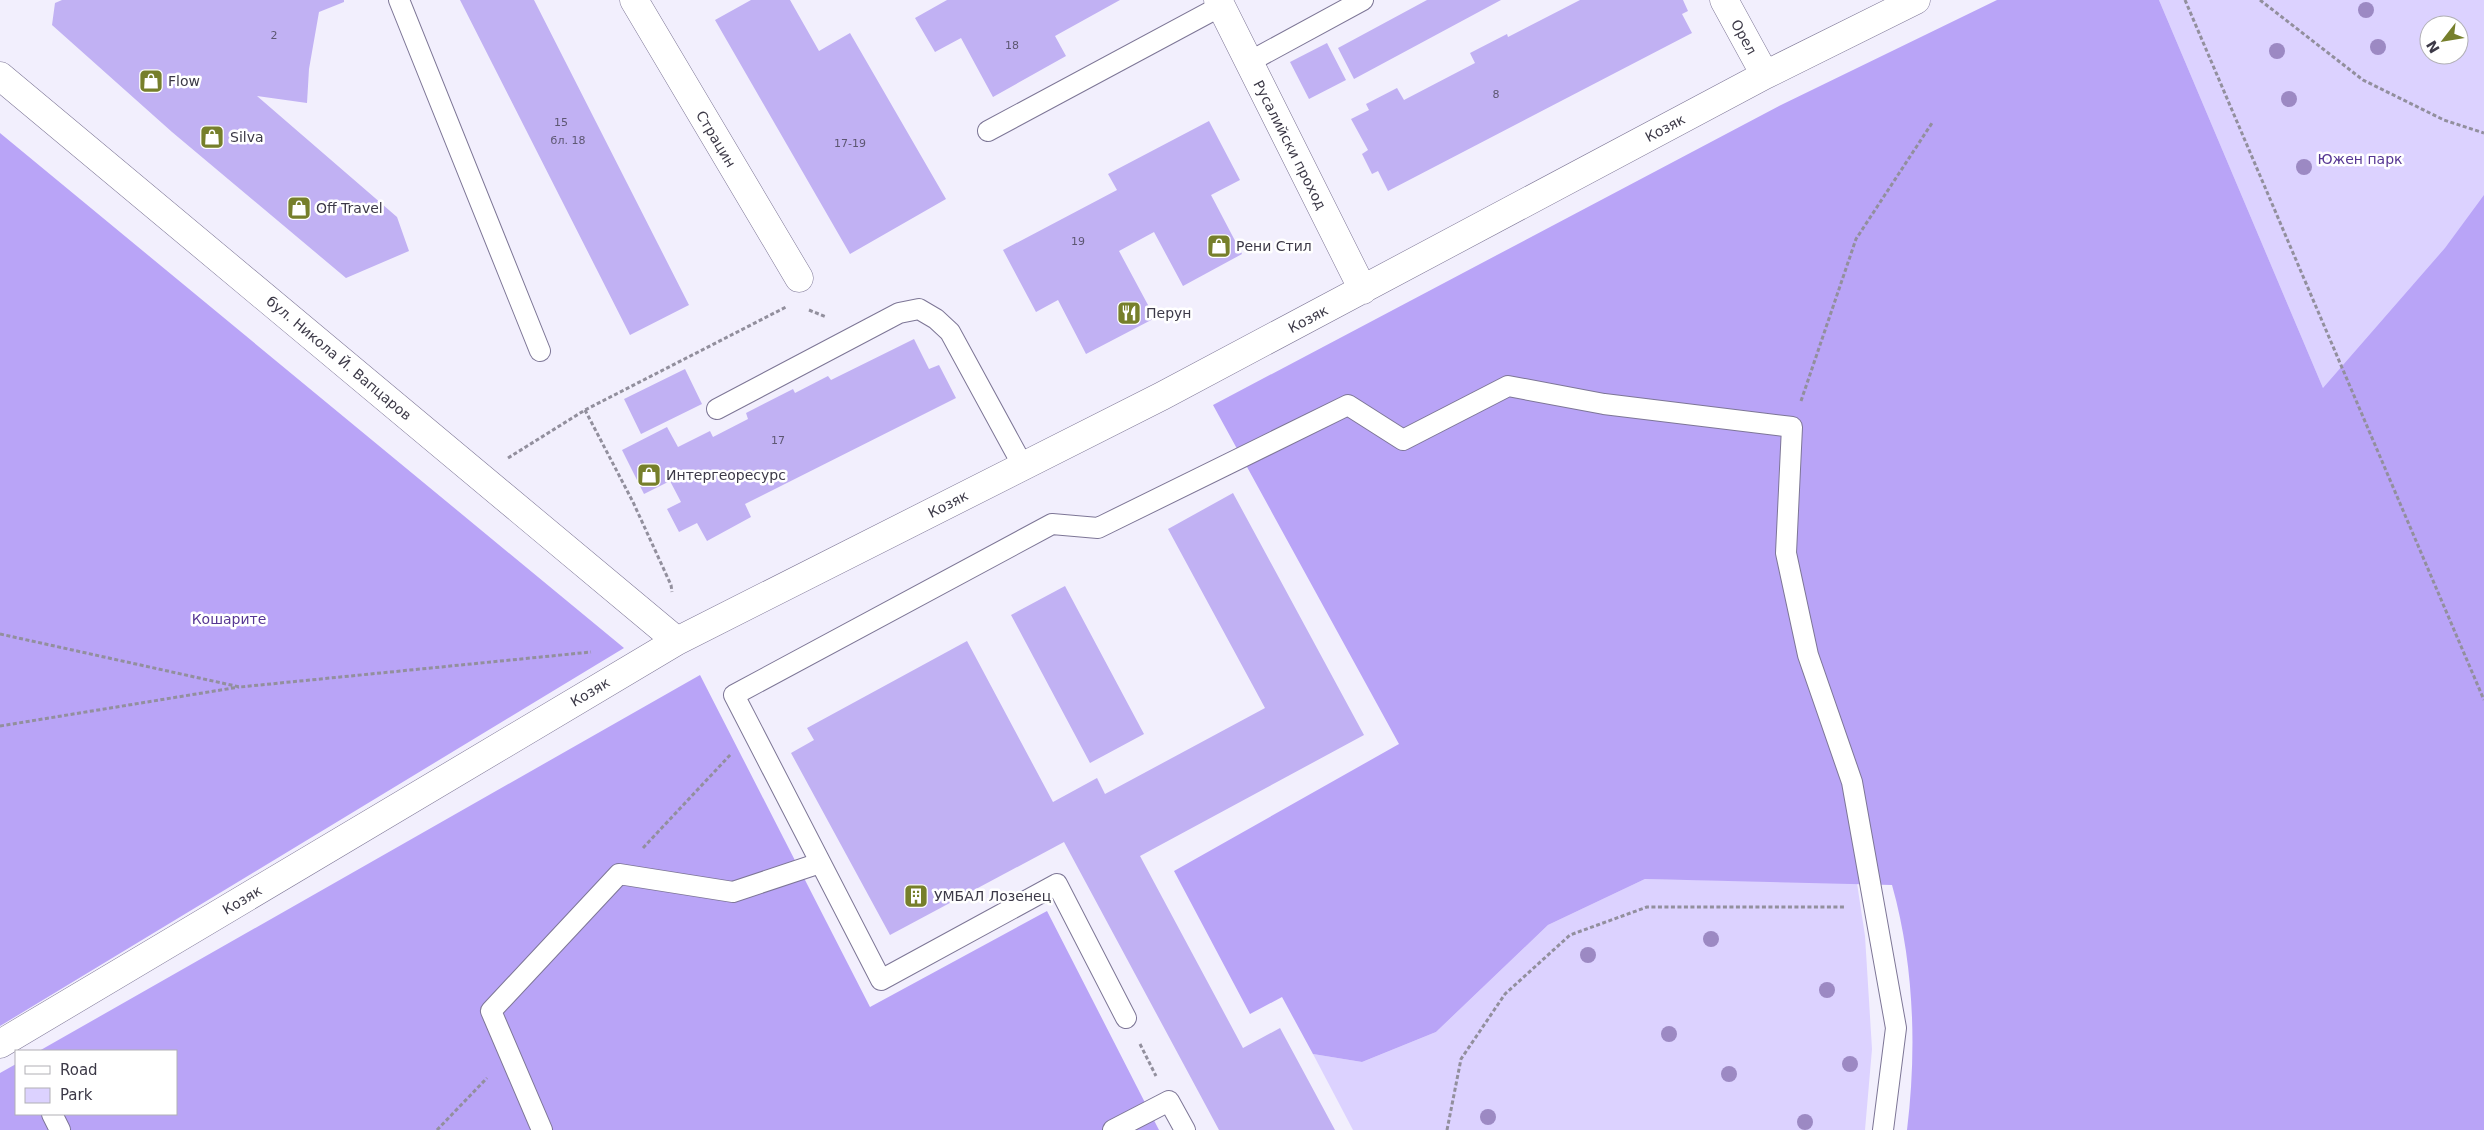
<svg xmlns="http://www.w3.org/2000/svg" width="2484" height="1130" viewBox="0 0 2484 1130" font-family="'DejaVu Sans',sans-serif">
  <style>
    .green { fill: #dcd2ff; fill-rule: evenodd }
    .forest { fill: #b9a4f7 }
    .building { fill: #c1b1f3 }
    .lines { fill: none; stroke-linecap: round; stroke-linejoin: round }
    .service-casing { stroke: #7d7696; stroke-width: 22 }
    .minor-casing { stroke: #7d7696; stroke-width: 29 }
    .path { stroke: #928f9d; stroke-width: 3; stroke-dasharray: 4 2.5; stroke-linecap: butt }
    .service { stroke: #fff; stroke-width: 20 }
    .minor { stroke: #fff; stroke-width: 28 }
    .tree { fill: #9c89c3 }
    .labels { text-anchor: middle; stroke-width: 5; stroke-linejoin: round; paint-order: stroke }
    .number-label { font-size: 11px; fill: #5d5772 }
    .street-label { font-size: 14px; fill: #3c3947; stroke: #fff }
    .poi-label { font-size: 14px; fill: #3c3947; stroke: #fff; text-anchor: start }
    .park-label { font-size: 14px; fill: #563693; stroke: #fff }
  </style>
  <rect width="100%" height="100%" fill="#f2effd"/>
  <!-- green -->
  <path class="green" d="M2159 0H2484V769ZM2429 25H2459V55H2429Z
    M1645 879 1857 883 1865 936 1872 1049 1865 1130H1353L1313 1054 1362 1062 1436 1032 1548 925Z"/>
  <!-- forest -->
  <path class="forest" d="M1997 0H2159L2323 388 2445 248 2484 195V1130H1907C1917 1049 1914 963 1892 885L1645 879 1548 925 1436 1032 1362 1062 1313 1054 1282 997 1250 1014 1174 871 1399 744 1213 405 1781 105Z
    M0 133 624 648 0 1026Z
    M700 675 870 1007 1047 911 1159 1130H0V1073L16 1064V1114H176V1051H39Z"/>
  <!-- building -->
  <path class="building" d="M62 0H344V2L319 12 309 69 307 103 257 96 397 217 409 251 346 278 172 132 52 25 55 3Z
    M460 0H534L689 305 630 335Z
    M751 0H790L819 51 850 33 946 199 850 254 715 20Z
    M947 0H1120L1055 36 1066 56 993 97 961 38 935 52 915 18Z
    M1427 0H1501L1354 79 1338 48Z
    M1580 0H1683L1688 11 1682 14 1692 33 1388 191 1378 171 1372 174 1362 154 1368 150 1351 119 1369 110 1366 104 1397 88 1404 100 1475 63 1470 53 1507 34 1508 37Z
    M1327 43 1346 80 1309 99 1290 62Z
    M1209 121 1240 180 1211 195 1242 254 1183 286 1154 232 1119 251 1155 318 1086 354 1058 300 1036 312 1003 250 1117 190 1108 174Z
    M914 339 929 369 939 365 956 398 745 504 751 517 707 541 697 523 679 532 667 509 681 502 670 481 644 494 622 450 667 427 678 447 710 431 713 437 748 419 746 413 793 389 795 393 828 376 831 380Z
    M685 369 702 404 641 434 624 399Z
    M1233 493 1364 735 1140 856 1243 1048 1280 1028 1335 1130H1219L1064 842 890 935 791 753 814 740 807 728 967 641 1053 802 1097 778 1105 794 1265 708 1168 529Z
    M1065 586 1144 734 1090 763 1011 615Z"/>
  <g class="lines">
    <!-- service casing -->
    <g class="service-casing">
      <path id="service" d="M399 0 540 351
        M1249 62 1363 0
        M988 131 1221 6
        M717 409 899 313 919 309 936 319 950 332 1023 466
        M1126 1018 1057 884 881 980 734 695 1052 524 1098 528 1348 405 1403 440 1508 386 1604 404 1792 427 1786 553 1808 655 1852 782 1896 1028 1883 1130
        M52 1114 60 1130
        M542 1130 491 1011 619 874 733 892 820 863
        M1113 1130 1169 1101 1185 1130"/>
    </g>
    <!-- minor casing -->
    <g class="minor-casing">
      <path id="minor" d="M634 0 799 278
        M1218 0 1363 290
        M1724 0 1765 75
        M0 76 677 641
        M0 1044 677 641 1162 396 1765 75 1916 0"/>
    </g>
    <!-- path -->
    <path class="path" d="M2185 0 2484 700
      M2260 0 2363 80 2444 120 2484 133
      M809 310 826 317
      M1801 401 1856 239 1932 123
      M585 410 633 502 671 585 672 592
      M508 458 585 410 786 307
      M0 634 240 687 591 652
      M0 726 239 687
      M643 848 731 754
      M1140 1044 1156 1076
      M437 1130 487 1078
      M1447 1130 1461 1059 1505 994 1570 935 1647 907H1845"/>
    <!-- service -->
    <use href="#service" class="service"/>
    <!-- minor -->
    <use href="#minor" class="minor"/>
  </g>
  <!-- trees -->
  <g class="tree">
    <circle cx="2366" cy="10" r="8"/>
    <circle cx="2378" cy="47" r="8"/>
    <circle cx="2277" cy="51" r="8"/>
    <circle cx="2289" cy="99" r="8"/>
    <circle cx="2304" cy="167" r="8"/>
    <circle cx="1711" cy="939" r="8"/>
    <circle cx="1588" cy="955" r="8"/>
    <circle cx="1827" cy="990" r="8"/>
    <circle cx="1669" cy="1034" r="8"/>
    <circle cx="1850" cy="1064" r="8"/>
    <circle cx="1729" cy="1074" r="8"/>
    <circle cx="1488" cy="1117" r="8"/>
    <circle cx="1805" cy="1122" r="8"/>
  </g>
  <!-- icons -->
  <defs>
    <g id="shop-square" transform="scale(1.25)"><rect x="-9" y="-9" width="18" height="18" rx="4" fill="#767f2b" stroke="#fff"/><path d="M-5-2.5h2.3a2.7 3.5 0 0 1 5.4 0H5L5.5 6h-11ZM-1.5-2.5h3a1.5 2.3 0 0 0-3 0Z" fill="#fff"/></g>
    <g id="restaurant-square" transform="scale(1.25)"><rect x="-9" y="-9" width="18" height="18" rx="4" fill="#767f2b" stroke="#fff"/><path d="M-5-6h1v4h1v-4h1v4h1v-4h1v5L-1.5 .5V6h-2V.5L-5-1ZM5-6V6H3V1.5H1.5Q1.5-4 5-6Z" fill="#fff"/></g>
    <g id="building-square" transform="scale(1.25)"><rect x="-9" y="-9" width="18" height="18" rx="4" fill="#767f2b" stroke="#fff"/><path d="M-4-6H4V6H1V3H-1V6H-4ZM-2.5-4.3h1.7v1.8h-1.7ZM.8-4.3h1.7v1.8H.8ZM-2.5-1h1.7V.8h-1.7ZM.8-1h1.7V.8H.8Z" fill="#fff"/></g>
  </defs>
  <g fill-rule="evenodd">
    <use href="#shop-square" x="151" y="81"/>
    <use href="#shop-square" x="212" y="137"/>
    <use href="#shop-square" x="299" y="208"/>
    <use href="#shop-square" x="1219" y="246"/>
    <use href="#restaurant-square" x="1129" y="313"/>
    <use href="#shop-square" x="649" y="475"/>
    <use href="#building-square" x="916" y="896"/>
  </g>
  <g class="labels">
    <!-- number labels -->
    <g class="number-label">
      <text x="274" y="39">2</text>
      <text x="1012" y="49">18</text>
      <text x="1496" y="98">8</text>
      <text x="561" y="126">15</text>
      <text x="568" y="144">бл. 18</text>
      <text x="850" y="147">17-19</text>
      <text x="1078" y="245">19</text>
      <text x="778" y="444">17</text>
    </g>
    <!-- street labels -->
    <g class="street-label">
      <text transform="translate(1744 37) rotate(61)" y="5">Орел</text>
      <text transform="translate(1665 128) rotate(-28)" y="5">Козяк</text>
      <text transform="translate(716 139) rotate(59)" y="5">Страцин</text>
      <text transform="translate(1290 145) rotate(63)" y="5">Русалийски проход</text>
      <text transform="translate(1308 319) rotate(-28)" y="5">Козяк</text>
      <text transform="translate(339 358) rotate(40)" y="5">бул. Никола Й. Вапцаров</text>
      <text transform="translate(948 504) rotate(-27)" y="5">Козяк</text>
      <text transform="translate(590 692) rotate(-31)" y="5">Козяк</text>
      <text transform="translate(242 900) rotate(-31)" y="5">Козяк</text>
    </g>
    <!-- poi labels -->
    <g class="poi-label">
      <text x="168" y="86">Flow</text>
      <text x="230" y="142">Silva</text>
      <text x="316" y="213">Off Travel</text>
      <text x="1236" y="251">Рени Стил</text>
      <text x="1146" y="318">Перун</text>
      <text x="666" y="480">Интергеоресурс</text>
      <text x="934" y="901">УМБАЛ Лозенец</text>
    </g>
    <!-- park labels -->
    <g class="park-label">
      <text x="2360" y="164">Южен парк</text>
      <text x="229" y="624">Кошарите</text>
    </g>
  </g>
  <!-- legend -->
  <rect x="15" y="1050" width="162" height="65" fill="#ffffff" stroke="#b1b0b5"/>
  <rect x="25" y="1066" width="25" height="8" fill="#ffffff" stroke="#b1b0b5"/>
  <text x="60" y="1075" font-size="15" fill="#3c3947">Road</text>
  <rect x="25" y="1088" width="25" height="15" fill="#dcd2ff" stroke="#b1b0b5"/>
  <text x="60" y="1100" font-size="15" fill="#3c3947">Park</text>
  <!-- north arrow -->
  <g transform="translate(2444 40) rotate(239)"><circle r="24" fill="#ffffff" stroke="#b1b0b5"/>
  <path d="M0-4L9 19L0 12L-9 19Z" fill="#767f2b"/>
  <text y="-8" font-size="14" font-weight="bold" text-anchor="middle" fill="#3c3947">N</text>
  </g>
</svg>
